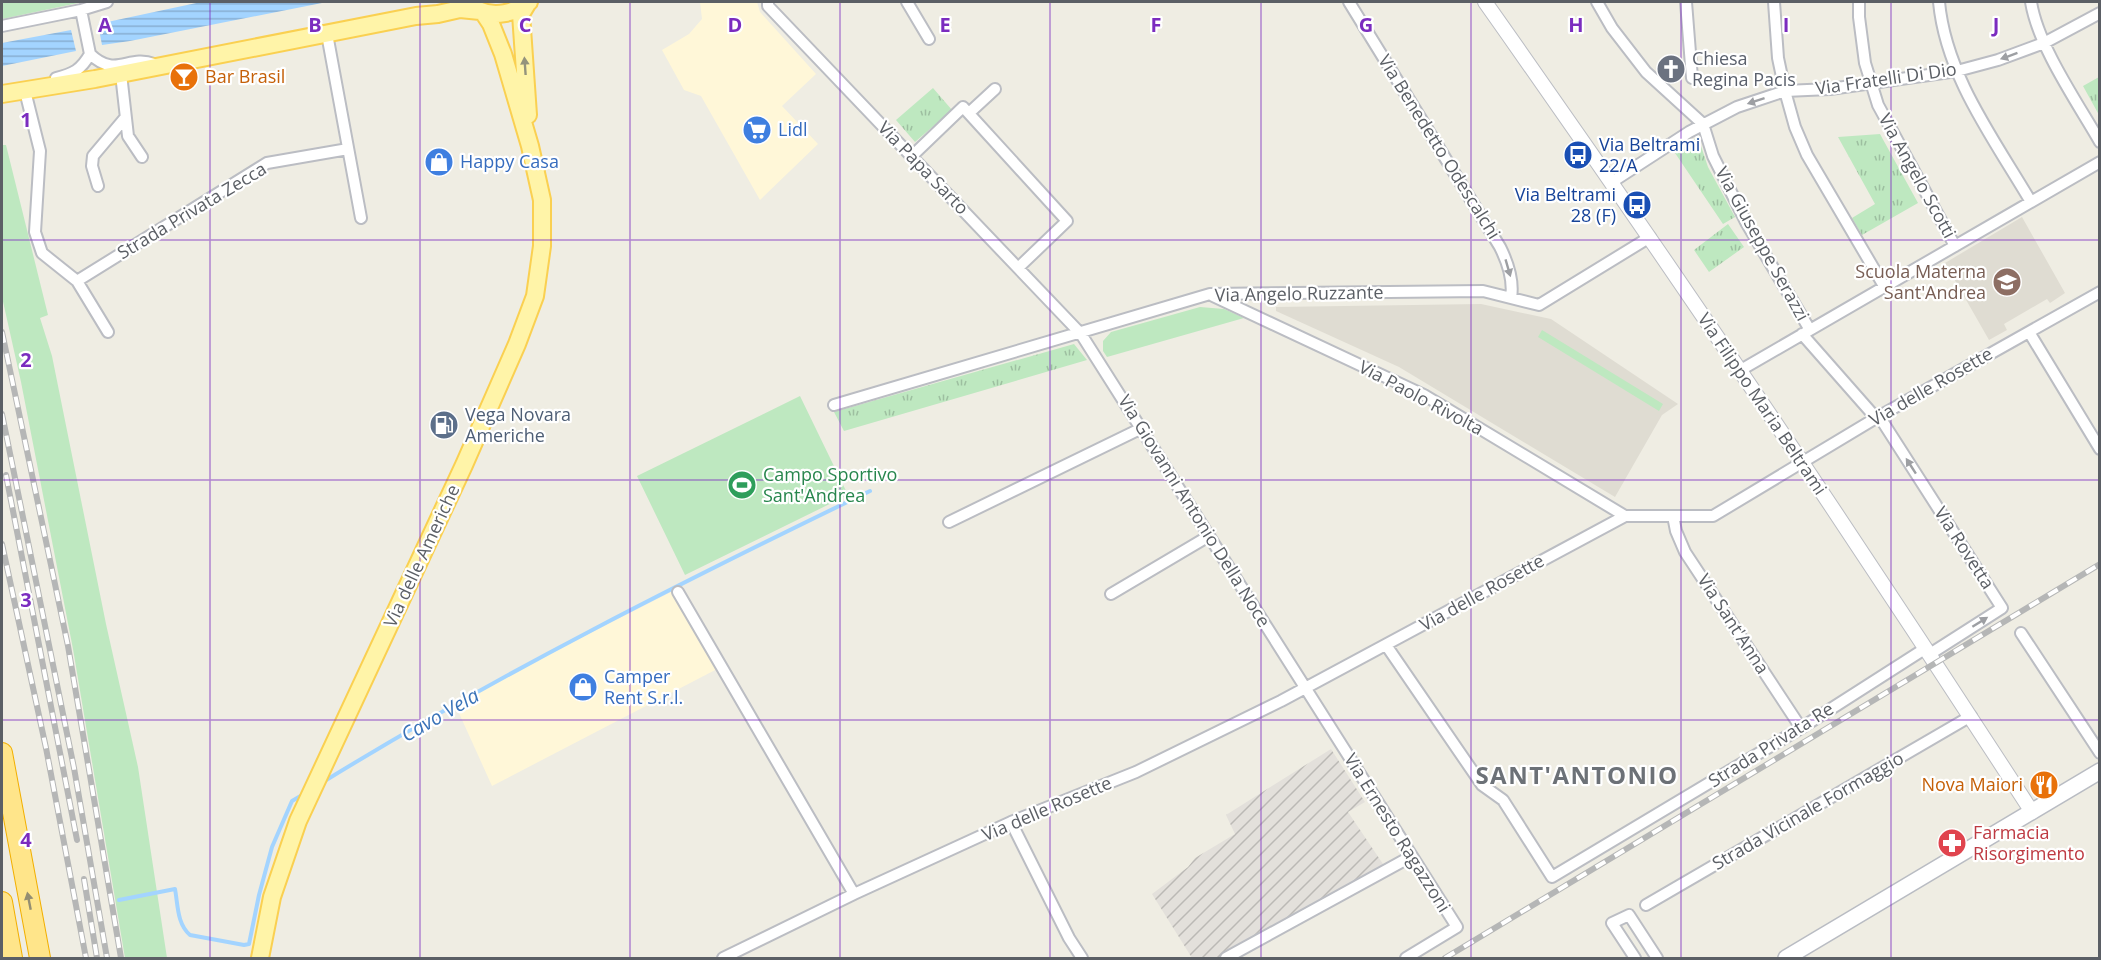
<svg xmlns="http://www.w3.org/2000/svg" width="2101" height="960" viewBox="0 0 2101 960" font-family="'Open Sans',sans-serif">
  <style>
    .commercial { fill: #fff7d8 }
    .industrial { fill: url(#industrial-furrows) }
    .education { fill: #dfdcd2 }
    .green { fill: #bee8c0 }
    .park { fill: url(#park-tufts) }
    .water { fill: url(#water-rules) }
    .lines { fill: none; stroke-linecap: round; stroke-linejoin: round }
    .stream { stroke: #a3d4ff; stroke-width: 4 }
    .minor-casing { stroke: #bbbdc3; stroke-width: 14 }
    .tertiary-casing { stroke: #bbbdc3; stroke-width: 16 }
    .secondary-casing { stroke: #b9bcc3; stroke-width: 18 }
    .primary-casing { stroke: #fad051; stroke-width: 20 }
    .motorway-casing { stroke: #f2af00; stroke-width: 22 }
    .minor { stroke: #fff; stroke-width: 10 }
    .tertiary { stroke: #fff; stroke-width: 14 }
    .secondary { stroke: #fff; stroke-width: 15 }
    .primary { stroke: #fff4a8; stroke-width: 16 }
    .motorway { stroke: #ffe58a; stroke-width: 20 }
    .rail-casing { stroke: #b5b6b6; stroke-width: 6 }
    .rail { stroke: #fff; stroke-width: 4; stroke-dasharray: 11; stroke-linecap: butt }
    .oneway { fill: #9d9fa3 }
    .oneway2 { fill: #94937c }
    .oneway3 { fill: #948e72 }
    .grid { fill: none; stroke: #7b2cbf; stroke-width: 1.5; stroke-opacity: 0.55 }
    .labels { text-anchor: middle; stroke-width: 4.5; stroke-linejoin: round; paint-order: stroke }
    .worship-label { font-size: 18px; fill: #5b616d; stroke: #fff; text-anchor: start }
    .food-label { font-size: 18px; fill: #c56008; stroke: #fff; text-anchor: start }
    .street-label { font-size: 18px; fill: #5b5f65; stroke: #fff }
    .shop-label { font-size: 18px; fill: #366cbe; stroke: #fff; text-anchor: start }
    .transit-label { font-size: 18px; fill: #164399; stroke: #fff; text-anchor: start }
    .education-label { font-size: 18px; fill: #785e54; stroke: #fff; text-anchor: end }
    .service-label { font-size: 18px; fill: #4e5e75; stroke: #fff; text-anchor: start }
    .leisure-label { font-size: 18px; fill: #27864d; stroke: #fff; text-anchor: start }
    .health-label { font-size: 18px; fill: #be3a42; stroke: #fff; text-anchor: start }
    .water-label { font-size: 20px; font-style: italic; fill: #3a73b8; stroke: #fff }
    .district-label { font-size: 24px; font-weight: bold; letter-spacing: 1.5px; fill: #6c7177; stroke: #fff }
    .grid-label { font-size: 20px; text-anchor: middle; font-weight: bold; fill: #7b2cbf; stroke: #fff; stroke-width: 4.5; stroke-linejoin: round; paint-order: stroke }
  </style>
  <defs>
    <pattern id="industrial-furrows" width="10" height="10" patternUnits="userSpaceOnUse" patternTransform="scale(1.5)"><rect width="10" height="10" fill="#e3e0db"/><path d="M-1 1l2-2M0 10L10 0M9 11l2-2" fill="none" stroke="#bbb9b5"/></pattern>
    <pattern id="park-tufts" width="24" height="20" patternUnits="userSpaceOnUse" patternTransform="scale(1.5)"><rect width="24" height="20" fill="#bee8c0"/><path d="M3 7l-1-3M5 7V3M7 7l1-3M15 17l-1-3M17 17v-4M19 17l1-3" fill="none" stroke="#9dbfa0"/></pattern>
    <pattern id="water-rules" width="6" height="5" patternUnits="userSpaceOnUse" patternTransform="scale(1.5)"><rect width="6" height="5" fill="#a3d4ff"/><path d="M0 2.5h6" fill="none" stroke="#88afd2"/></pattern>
  </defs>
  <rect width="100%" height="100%" fill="#efede3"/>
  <!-- commercial -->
  <path class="commercial" d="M700 2H757L760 12 816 74 782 106 818 144 760 200 701 96 684 90 662 50 689 34 702 19Z
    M673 591 719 668 492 786 454 702Z"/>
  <!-- industrial -->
  <path class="industrial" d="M1331 749 1365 802 1348 812 1385 867 1220 958H1192L1152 894 1188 867 1195 858 1235 834 1226 815Z"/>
  <!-- education -->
  <path class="education" d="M2022 217 2065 293 2050 303 2047 299 2004 324 2007 330 1989 340 1945 263Z
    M1481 304 1551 319 1678 404 1662 415 1615 497 1399 367 1276 311V307Z"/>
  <!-- green -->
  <path class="green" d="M2 2H83L2 19Z
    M2 145H6L48 315 40 318 52 356 106 624 138 767 167 958H125L73 649 21 382 2 297Z
    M1200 307 1224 309 1244 318 1107 357 1103 351V341L1111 332Z
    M1542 330 1663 404 1659 411 1538 337Z
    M800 396 848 495 685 575 637 476Z"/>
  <!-- park -->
  <path class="park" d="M2099 77V115L2083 86Z
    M933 88 952 110 915 142 896 120Z
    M1880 134 1918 203 1862 235 1852 218 1875 204 1838 137Z
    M1698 137 1708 167 1735 217 1723 224 1675 153Z
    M1728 224 1744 247 1709 272 1694 250Z
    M1074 344 1087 360 844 431 834 412Z"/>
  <!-- water -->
  <path class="water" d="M201 2H327L130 41 102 45 98 24Z
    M71 30 76 51 2 66V43Z"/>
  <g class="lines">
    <!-- stream -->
    <path class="stream" d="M323 782C499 674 684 581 870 491
      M119 900 175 889C178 905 177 924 190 935L244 945 249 944 259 895 272 847 292 801 304 794"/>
    <!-- minor casing -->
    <g class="minor-casing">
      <path id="minor" d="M768 2V6L1081 334 1457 927 1406 958
        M907 2 929 39
        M1349 2 1500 247C1508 263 1514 280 1511 298
        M1597 2 1612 28 1646 72 1703 124 1713 156 1747 224 1810 330
        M1686 2 1692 78
        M1774 2 1778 58 1785 91 1795 127 1807 155 1884 286
        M1859 2V17L1865 63 1878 105 1955 246
        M1939 2C1946 76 1994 139 2031 202
        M2031 2C2038 46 2077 102 2100 142
        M81 10 90 54
        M2 26 81 10 107 2
        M327 34 361 218
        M121 74 128 136 142 157
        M56 78C73 74 81 70 90 54 116 79 128 54 154 64
        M25 91 40 151 35 232 42 253 77 281 108 332
        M969 113 995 89
        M912 156 963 107 1067 221 1018 268
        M1612 182 1689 132 1737 107 1785 91 1830 89 1957 71 1998 60 2044 43 2100 13
        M98 186 92 166 93 156 125 118
        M77 281 267 163 348 149
        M1213 296 1424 395 1625 516
        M2029 332 2100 449
        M1802 334 1876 418
        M1739 371 2100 162
        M834 405 1210 294 1483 291 1539 305 1650 237
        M1879 416 2002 608 1930 654
        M1673 516 1676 531 1685 552 1801 728
        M949 522 1142 428
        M678 592 854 894
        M1111 594 1209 536
        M2021 633 2100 753
        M1386 645 1482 785 1503 800 1552 877 1801 728 1926 648
        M1011 822 1069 938 1082 958
        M1646 905 1971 716
        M723 958 854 894 1011 822 1136 772 1281 701 1625 516H1713L1876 418 2100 292
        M1226 958 1412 856
        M1635 958 1612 923 1629 915 1657 958"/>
    </g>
    <!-- tertiary casing -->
    <g class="tertiary-casing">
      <path id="tertiary" d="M1485 2C1673 268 1855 538 2032 812"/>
    </g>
    <!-- secondary casing -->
    <g class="secondary-casing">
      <path id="secondary" d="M1786 958 2100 771"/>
    </g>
    <!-- primary casing -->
    <g class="primary-casing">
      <path id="primary" d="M527 4 521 14 528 115
        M478 10C495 18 515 13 529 2
        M2 94 95 79 416 16 438 14 460 9 480 11
        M260 958 272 897 298 821 464 465 517 344 535 296 542 246V200L530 146 503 54 491 24 483 12"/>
    </g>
    <!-- motorway casing -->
    <g class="motorway-casing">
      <path id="motorway" d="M2 753 40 958
        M2 902 12 958"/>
    </g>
    <!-- minor -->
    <use href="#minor" class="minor"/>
    <!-- tertiary -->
    <use href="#tertiary" class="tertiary"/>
    <!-- secondary -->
    <use href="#secondary" class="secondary"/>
    <!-- primary -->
    <use href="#primary" class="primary"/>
    <!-- motorway -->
    <use href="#motorway" class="motorway"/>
    <!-- rail casing -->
    <g class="rail-casing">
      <path id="rail" d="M2 332 68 646 121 958
        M2 414 74 768 107 958
        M6 475 77 840
        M2 544 46 748 86 958
        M84 879 97 958
        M1445 958 2100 564"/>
    </g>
    <!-- rail -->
    <use href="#rail" class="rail"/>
  </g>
  <!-- one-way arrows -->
  <defs><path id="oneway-solid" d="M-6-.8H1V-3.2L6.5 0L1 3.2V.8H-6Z" transform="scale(1.5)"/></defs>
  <g class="oneway">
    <use href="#oneway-solid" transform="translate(2009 56) rotate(160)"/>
    <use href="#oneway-solid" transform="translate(1756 101) rotate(162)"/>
    <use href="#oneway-solid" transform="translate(1508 268) rotate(74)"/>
    <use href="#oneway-solid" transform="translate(1911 466) rotate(-123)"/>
    <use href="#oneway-solid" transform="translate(1980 622) rotate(-32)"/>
  </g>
  <use class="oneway2" href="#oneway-solid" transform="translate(525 66) rotate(-94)"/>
  <use class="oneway3" href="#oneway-solid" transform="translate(29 901) rotate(-101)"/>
  <!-- grid -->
  <path class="grid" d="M210 2V958M420 2V958M630 2V958M840 2V958M1050 2V958M1261 2V958M1471 2V958M1681 2V958M1891 2V958M2 240H2100M2 480H2100M2 720H2100"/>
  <!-- icons -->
  <defs>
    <g id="church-disc" transform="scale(1.5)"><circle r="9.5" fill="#6b7280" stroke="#fff"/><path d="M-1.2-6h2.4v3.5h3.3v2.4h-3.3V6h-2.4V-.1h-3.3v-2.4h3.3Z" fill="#fff"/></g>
    <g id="bar-disc" transform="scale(1.5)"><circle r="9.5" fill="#e8710a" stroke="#fff"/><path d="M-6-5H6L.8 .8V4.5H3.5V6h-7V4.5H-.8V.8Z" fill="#fff"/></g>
    <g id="supermarket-disc" transform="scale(1.5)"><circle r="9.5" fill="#3f7fe0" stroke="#fff"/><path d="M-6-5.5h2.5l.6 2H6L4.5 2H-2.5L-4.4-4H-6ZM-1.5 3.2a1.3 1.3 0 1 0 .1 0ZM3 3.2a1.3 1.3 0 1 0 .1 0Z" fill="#fff"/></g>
    <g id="bus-disc" transform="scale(1.5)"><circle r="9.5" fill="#1a4fb4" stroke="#fff"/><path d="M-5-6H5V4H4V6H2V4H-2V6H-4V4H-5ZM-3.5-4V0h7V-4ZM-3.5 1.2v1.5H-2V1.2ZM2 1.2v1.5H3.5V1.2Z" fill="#fff"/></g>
    <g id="shop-disc" transform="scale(1.5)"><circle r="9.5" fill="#3f7fe0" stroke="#fff"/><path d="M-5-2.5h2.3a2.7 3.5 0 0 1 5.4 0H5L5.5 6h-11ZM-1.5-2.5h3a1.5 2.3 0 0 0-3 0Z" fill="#fff"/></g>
    <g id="school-disc" transform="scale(1.5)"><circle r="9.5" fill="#8d6e63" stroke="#fff"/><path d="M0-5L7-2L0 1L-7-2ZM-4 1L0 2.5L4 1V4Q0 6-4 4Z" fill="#fff"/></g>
    <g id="fuel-disc" transform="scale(1.5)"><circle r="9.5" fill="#5c6f8a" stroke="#fff"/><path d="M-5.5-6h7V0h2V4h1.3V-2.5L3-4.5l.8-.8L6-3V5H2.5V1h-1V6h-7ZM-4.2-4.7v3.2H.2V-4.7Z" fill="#fff"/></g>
    <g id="stadium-disc" transform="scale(1.5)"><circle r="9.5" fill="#2e9e5b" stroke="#fff"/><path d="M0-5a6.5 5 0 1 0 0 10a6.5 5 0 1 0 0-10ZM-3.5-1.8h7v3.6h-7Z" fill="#fff"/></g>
    <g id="restaurant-disc" transform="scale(1.5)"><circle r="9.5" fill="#e8710a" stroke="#fff"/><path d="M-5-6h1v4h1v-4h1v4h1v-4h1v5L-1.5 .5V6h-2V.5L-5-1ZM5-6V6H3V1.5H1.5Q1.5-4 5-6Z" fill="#fff"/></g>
    <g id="pharmacy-disc" transform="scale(1.5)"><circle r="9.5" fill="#e0444e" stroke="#fff"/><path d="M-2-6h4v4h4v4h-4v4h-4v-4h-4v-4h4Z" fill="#fff"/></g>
  </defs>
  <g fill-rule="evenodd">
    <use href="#church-disc" x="1671" y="69"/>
    <use href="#bar-disc" x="184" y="77"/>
    <use href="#supermarket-disc" x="757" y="130"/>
    <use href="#bus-disc" x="1578" y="155"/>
    <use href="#shop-disc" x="439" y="162"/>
    <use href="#bus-disc" x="1637" y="205"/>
    <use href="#school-disc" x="2007" y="282"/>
    <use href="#fuel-disc" x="444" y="425"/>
    <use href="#stadium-disc" x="742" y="485"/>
    <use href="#shop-disc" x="583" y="687"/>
    <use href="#restaurant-disc" x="2044" y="785"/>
    <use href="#pharmacy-disc" x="1952" y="843"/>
  </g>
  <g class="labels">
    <!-- worship labels -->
    <g class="worship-label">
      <text x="1692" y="65">Chiesa<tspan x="1692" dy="21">Regina Pacis</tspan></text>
    </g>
    <!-- food labels -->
    <g class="food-label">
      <text x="205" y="83">Bar Brasil</text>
      <text x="2023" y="791" text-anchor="end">Nova Maiori</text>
    </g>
    <!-- street labels -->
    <g class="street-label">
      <text transform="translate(1886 79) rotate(-8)" y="6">Via Fratelli Di Dio</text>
      <text transform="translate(1439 147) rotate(58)" y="6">Via Benedetto Odescalchi</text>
      <text transform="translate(923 168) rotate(46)" y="6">Via Papa Sarto</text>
      <text transform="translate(1917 176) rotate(61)" y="6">Via Angelo Scotti</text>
      <text transform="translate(192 211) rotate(-31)" y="6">Strada Privata Zecca</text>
      <text transform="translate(1762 244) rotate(61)" y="6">Via Giuseppe Serazzi</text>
      <text transform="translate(1299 294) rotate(-1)" y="6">Via Angelo Ruzzante</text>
      <text transform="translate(1931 387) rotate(-30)" y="6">Via delle Rosette</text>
      <text transform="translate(1421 398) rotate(28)" y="6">Via Paolo Rivolta</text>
      <text transform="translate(1762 404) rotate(56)" y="6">Via Filippo Maria Beltrami</text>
      <text transform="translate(1194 511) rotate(58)" y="6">Via Giovanni Antonio Della Noce</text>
      <text transform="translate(1964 548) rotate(57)" y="6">Via Rovetta</text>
      <text transform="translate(422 556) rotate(-65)" y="6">Via delle Americhe</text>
      <text transform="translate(1482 593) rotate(-29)" y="6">Via delle Rosette</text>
      <text transform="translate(1733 624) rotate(57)" y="6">Via Sant'Anna</text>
      <text transform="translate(1771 745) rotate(-32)" y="6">Strada Privata Re</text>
      <text transform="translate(1047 809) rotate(-23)" y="6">Via delle Rosette</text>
      <text transform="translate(1808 811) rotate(-30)" y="6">Strada Vicinale Formaggio</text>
      <text transform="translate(1397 833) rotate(58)" y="6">Via Ernesto Ragazzoni</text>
    </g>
    <!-- shop labels -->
    <g class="shop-label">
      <text x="778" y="136">Lidl</text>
      <text x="460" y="168">Happy Casa</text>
      <text x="604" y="683">Camper<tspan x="604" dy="21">Rent S.r.l.</tspan></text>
    </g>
    <!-- transit labels -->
    <g class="transit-label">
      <text x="1599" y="151">Via Beltrami<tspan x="1599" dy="21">22/A</tspan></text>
      <text x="1616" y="201" text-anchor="end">Via Beltrami<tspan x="1616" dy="21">28 (F)</tspan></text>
    </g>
    <!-- education labels -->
    <g class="education-label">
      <text x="1986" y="278">Scuola Materna<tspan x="1986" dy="21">Sant'Andrea</tspan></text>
    </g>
    <!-- service labels -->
    <g class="service-label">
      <text x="465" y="421">Vega Novara<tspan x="465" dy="21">Americhe</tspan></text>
    </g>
    <!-- leisure labels -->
    <g class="leisure-label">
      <text x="763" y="481">Campo Sportivo<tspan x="763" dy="21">Sant'Andrea</tspan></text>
    </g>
    <!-- health labels -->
    <g class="health-label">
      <text x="1973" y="839">Farmacia<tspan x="1973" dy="21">Risorgimento</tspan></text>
    </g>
    <!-- water labels -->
    <g class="water-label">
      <text transform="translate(440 715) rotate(-30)" y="7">Cavo Vela</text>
    </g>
    <!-- district labels -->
    <g class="district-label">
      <text x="1577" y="784">SANT'ANTONIO</text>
    </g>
  </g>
  <g class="grid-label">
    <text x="105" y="32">A</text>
    <text x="315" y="32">B</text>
    <text x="525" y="32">C</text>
    <text x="735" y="32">D</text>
    <text x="945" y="32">E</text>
    <text x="1156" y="32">F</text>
    <text x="1366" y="32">G</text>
    <text x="1576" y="32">H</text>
    <text x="1786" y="32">I</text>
    <text x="1996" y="32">J</text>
    <text x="26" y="127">1</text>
    <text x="26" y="367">2</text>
    <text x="26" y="607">3</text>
    <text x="26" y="847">4</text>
  </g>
  <!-- border -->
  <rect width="2101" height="960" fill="none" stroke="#5b5f65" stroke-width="6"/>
</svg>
